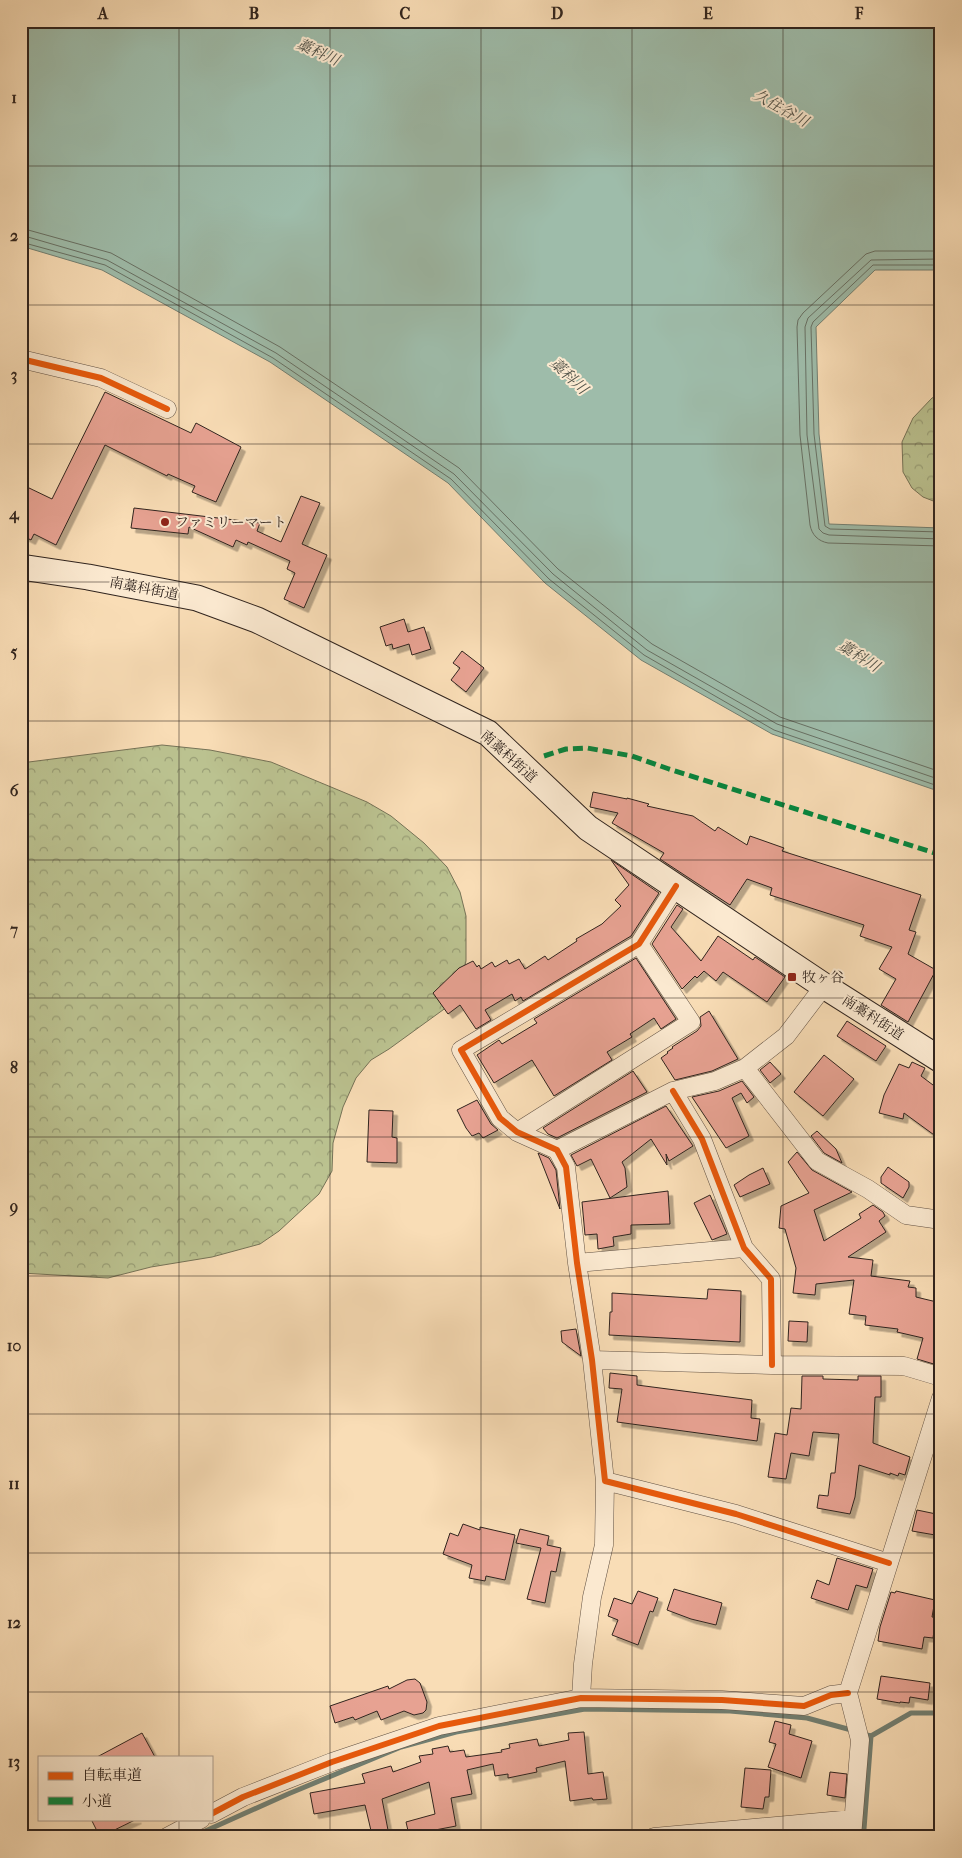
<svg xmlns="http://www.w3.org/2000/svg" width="962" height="1858" viewBox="0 0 962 1858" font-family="'IM FELL French Canon','Noto Serif JP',serif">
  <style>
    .forest { fill: url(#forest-crowns); stroke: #767357 }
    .water { fill: #9ebcaa; stroke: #727f72 }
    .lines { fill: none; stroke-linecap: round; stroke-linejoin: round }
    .shore { stroke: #677064; stroke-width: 1 }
    .stream { stroke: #727f72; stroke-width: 5 }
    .building { fill: #e7a292; stroke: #30241e; filter: url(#shadow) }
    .street-casing { stroke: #625244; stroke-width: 19 }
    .secondary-casing { stroke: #30241e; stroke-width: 27 }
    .street { stroke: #fbe9d0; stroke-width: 18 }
    .secondary { stroke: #fbe9d0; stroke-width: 25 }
    .quiet { stroke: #00873e; stroke-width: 5; stroke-dasharray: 10 5; stroke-linecap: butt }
    .cycleway-casing { stroke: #fbe9d0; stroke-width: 9 }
    .cycleway { stroke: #e8590c; stroke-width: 6 }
    .grid { fill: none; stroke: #30241e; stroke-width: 1; stroke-opacity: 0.55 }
    .poi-dot { fill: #8f2418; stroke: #fbe9d0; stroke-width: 2 }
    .labels { text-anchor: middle; stroke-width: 4; stroke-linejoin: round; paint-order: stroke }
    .poi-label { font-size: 14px; fill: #30241e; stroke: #fbe9d0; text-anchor: start }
    .street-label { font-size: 14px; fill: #30241e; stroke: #fbe9d0 }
    .water-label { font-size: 15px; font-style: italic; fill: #515248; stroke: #fbe9d0 }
    .neatline { fill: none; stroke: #30241e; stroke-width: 2 }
    .grid-label { font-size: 16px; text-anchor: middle; font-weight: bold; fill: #30241e }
  </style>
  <defs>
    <pattern id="forest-crowns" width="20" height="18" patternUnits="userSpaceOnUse" patternTransform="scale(1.25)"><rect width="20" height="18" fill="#bbc290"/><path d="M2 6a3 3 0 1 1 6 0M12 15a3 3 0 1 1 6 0" fill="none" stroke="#989d75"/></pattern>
    <filter id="shadow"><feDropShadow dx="4.5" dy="4.5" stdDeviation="0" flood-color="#0004"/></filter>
  </defs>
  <rect width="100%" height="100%" fill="#f9ddb6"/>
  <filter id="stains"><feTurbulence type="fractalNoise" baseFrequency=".004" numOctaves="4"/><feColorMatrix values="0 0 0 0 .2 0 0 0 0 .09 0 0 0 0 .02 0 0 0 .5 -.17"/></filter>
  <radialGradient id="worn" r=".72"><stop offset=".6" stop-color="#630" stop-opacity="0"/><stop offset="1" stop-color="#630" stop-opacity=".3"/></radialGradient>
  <!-- forest -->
  <path class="forest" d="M941 394V504L923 497 912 488 903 472 902 442 913 418 932 398Z
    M162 745 210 750 271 762 367 802 391 816 424 843 447 867 460 892 466 916V961L460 985 447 1007 389 1049 371 1060 356 1078 343 1107 333 1143 332 1171 319 1194 279 1231 260 1244 212 1257 151 1267 108 1278 21 1273V763Z"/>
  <!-- water -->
  <path class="water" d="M21 21H941V270H875L816 327 819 434 829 524 941 528V792L772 734 641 660 545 583 448 483 270 362 102 270 21 246Z"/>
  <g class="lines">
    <!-- shore -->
    <path class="shore" d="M21 228 111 253 280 347 459 468 558 569 652 644 780 717 941 772
      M21 235 107 260 276 353 454 474 553 574 647 650 777 724 941 780
      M21 242 105 265 273 358 451 479 549 579 644 655 774 730 941 787
      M941 251H875L866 254 803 313 798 320 797 327 800 435 810 525C812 535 818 541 828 543L941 546
      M941 259 871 260 808 318 805 327 807 435 819 529 823 533 829 535 941 539
      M941 265H873L813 322 811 327 814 434 825 526 830 529 941 532"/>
    <!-- stream -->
    <path class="stream" d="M863 1734 871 1736 911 1713H941
      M192 1837 288 1794 401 1747 456 1732 585 1709 730 1711 807 1718 855 1731
      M861 1837 864 1829 871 1736"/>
  </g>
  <!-- building -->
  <path class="building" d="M105 392 191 433 196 423 241 447 216 502 192 492 195 486 168 474 167 476 105 445 56 545 34 534 31 540 21 535V498L27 487 52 499Z
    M301 496 320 503 302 544 327 555 304 608 284 599 295 573 287 569 290 561 248 542 247 545 236 540 233 547 189 527 188 534 131 528 134 508 260 523 257 531 281 542Z
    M404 619 408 632 424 627 431 649 412 655 409 644 393 649 392 644 386 646 380 627Z
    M462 651 484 668 466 692 451 680 460 668 453 663Z
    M593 792 627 799V798L649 804 647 806 693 816 715 831 718 827 747 845 750 836 784 848 782 851 921 895 909 930 916 932 908 954 936 970 908 1022 881 1005 896 979 879 969 892 947 860 936 864 925 770 895 772 888 747 879 730 905 660 859 664 853 612 823 618 813 590 807Z
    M611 860 659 893 631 936 523 1001 521 997 515 1001 512 994 485 1010 491 1020 476 1029 460 1005 448 1014 433 993 459 968 473 961 477 967 479 965 481 969 492 962 495 967 507 960 509 964 519 959 525 969 545 956 548 960 577 941 576 939 602 924 621 906 615 900 629 885Z
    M677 905 683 909 671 927 701 961 718 936 753 960 755 957 785 977 767 1002 723 972 716 981 704 971 697 978 695 976 682 989 652 944Z
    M636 958 676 1019 661 1029 654 1018 630 1034 632 1037 607 1052 612 1060 554 1096 532 1060 494 1083 477 1055 499 1040 502 1044 537 1023 534 1019Z
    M709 1011 738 1059 712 1071 675 1080 661 1058 668 1053 667 1052 673 1048 672 1047 697 1031 701 1026 700 1017Z
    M847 1021 886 1046 876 1061 837 1036Z
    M824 1055 854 1079 823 1116 794 1092Z
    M770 1062 781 1074 770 1083 760 1070Z
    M912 1062 925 1068 921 1076 941 1091V1140L904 1113 903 1119 879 1113 884 1095 899 1064 909 1068Z
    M633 1071 647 1092 557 1138 548 1134 543 1128Z
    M742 1081 754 1097 747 1103 741 1093 732 1098 749 1136 726 1148 692 1097 719 1091Z
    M477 1100 491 1124 498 1130 483 1138 479 1133 472 1136 466 1128 457 1110Z
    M666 1106 693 1146 669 1161 666 1154 667 1165 651 1139 622 1162 625 1168 627 1187 610 1198 591 1159 577 1166 571 1155Z
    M369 1110 393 1111 392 1137 397 1138V1163L367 1162Z
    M817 1131 836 1149 842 1163 824 1153 811 1136Z
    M797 1152 812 1170 852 1192 814 1210 824 1241 861 1218 859 1214 873 1205 883 1212 885 1216 879 1221 886 1232 848 1257 873 1260 871 1276 910 1281 908 1287 916 1288V1297L941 1303V1351L937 1365 917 1359 923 1338 897 1332 898 1329 865 1325 866 1316 849 1314 854 1280 816 1284 815 1295 793 1293 796 1268 785 1229 779 1228 781 1206 809 1193 788 1162Z
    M538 1153 549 1158 556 1170 560 1209Z
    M888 1167 909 1182V1187L903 1198 881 1183V1177Z
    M763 1168 770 1184 740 1197 734 1185 749 1175Z
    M668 1191 670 1224 631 1225V1234L613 1237 614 1246 598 1249 597 1234 585 1235 582 1202Z
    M710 1195 727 1234 712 1240 694 1203Z
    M708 1289 741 1291 740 1342 609 1335 610 1312H612V1293L707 1299Z
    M789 1321 808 1322 807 1342 788 1341Z
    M576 1329 581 1356 562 1342 561 1331Z
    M610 1373 637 1376V1385L752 1400 751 1418 760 1419 757 1441 617 1422 622 1389 609 1388Z
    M802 1376H823V1379L858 1380V1376H881V1397H875L873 1443 910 1457 905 1475 899 1473 898 1476 890 1473V1475L859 1465 855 1497 850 1514 817 1508 819 1495 828 1496 831 1473H835L839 1434 813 1432 809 1456 791 1453 786 1479 768 1477 775 1433 787 1435 791 1408 801 1409Z
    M917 1510 941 1515V1536L912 1531Z
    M463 1524 480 1530V1527L515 1535 505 1580 486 1576 485 1581 469 1578 472 1565 443 1554 450 1533 458 1536Z
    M520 1529 549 1536 547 1545 561 1548 556 1572 551 1571 545 1603 527 1599 541 1548 516 1543Z
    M837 1558 873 1569 867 1588 856 1585 848 1610 811 1598 817 1580 829 1585Z
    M674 1589 722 1603 716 1625 691 1619 667 1610Z
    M638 1591 658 1598 653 1612 650 1611 638 1645 612 1635 618 1620 608 1616 614 1598 632 1604Z
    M896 1591 935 1600 932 1617 941 1618V1632L934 1631 933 1638 924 1637 922 1649 878 1641 880 1627 891 1592 895 1593Z
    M881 1676 930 1683 928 1700 910 1697 909 1703 900 1702V1703L877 1699Z
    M415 1679 420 1683 427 1702 426 1710 423 1713 414 1715 404 1711 381 1720 377 1711 355 1720 353 1717 335 1723 330 1706 388 1686 389 1689 407 1680Z
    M775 1721 791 1725 789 1734 812 1741 801 1778 768 1767 776 1744 769 1742Z
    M584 1732 588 1774 603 1772 607 1799 593 1800 592 1798 570 1801 565 1761 536 1768 537 1772 508 1778V1774L495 1776 493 1764 467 1770 472 1794 451 1798 456 1826 409 1835 406 1822 435 1814 429 1782 382 1799 388 1830 372 1835 365 1805 314 1814 310 1793 365 1783 362 1774 391 1766 393 1772 421 1762 419 1756 433 1754 432 1749 448 1746 450 1752 464 1750 466 1757 502 1752 501 1750 510 1748 509 1744 537 1739 539 1746 569 1740 568 1733Z
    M142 1733 155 1757H97Z
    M745 1768 771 1770 769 1797H765L763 1809 741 1807Z
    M830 1772 847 1774 845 1798 827 1795Z
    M91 1819H137L100 1837Z"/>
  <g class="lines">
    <!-- street casing -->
    <g class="street-casing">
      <path id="street" d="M21 359 101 378 167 409
        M676 886 639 944 461 1050 500 1118 517 1132 557 1150 566 1167 577 1263 592 1360 605 1481 736 1514 889 1563
        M745 1068 817 1161 868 1189 906 1215 941 1220
        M673 1091 702 1139 744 1248 771 1279 772 1365
        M517 1132 691 1022 639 944
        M557 1150 673 1091 715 1081 745 1068 786 1036 824 986
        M577 1263 744 1248
        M592 1360 772 1365 904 1366 941 1377
        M581 1698 583 1664 592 1597 604 1545 605 1481
        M211 1814 243 1797 332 1762 439 1726 581 1698 722 1700 804 1706 831 1695 848 1693
        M167 1837 201 1819
        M654 1837 853 1819
        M852 1837 860 1740 848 1693 941 1398"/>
    </g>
    <!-- secondary casing -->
    <g class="secondary-casing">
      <path id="secondary" d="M21 567 88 577 197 598 257 620 488 733 588 828 824 986 941 1060"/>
    </g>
    <!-- street -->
    <use href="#street" class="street"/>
    <!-- secondary -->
    <use href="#secondary" class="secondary"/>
    <!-- quiet -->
    <path class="quiet" d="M544 756 566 749 587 748 632 756 669 769 941 855"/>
    <!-- cycleway casing -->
    <g class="cycleway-casing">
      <path id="cycleway" d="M21 359 101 378 167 409
        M676 886 639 944 461 1050 500 1118 517 1132 557 1150 566 1167 577 1263 592 1360 605 1481 736 1514 889 1563
        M673 1091 702 1139 744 1248 771 1279 772 1365
        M211 1814 243 1797 332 1762 439 1726 581 1698 722 1700 804 1706 831 1695 848 1693"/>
    </g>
    <!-- cycleway -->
    <use href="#cycleway" class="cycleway"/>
  </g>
  <!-- grid -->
  <path class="grid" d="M179 21V1757M330 21V1837M481 21V1837M632 21V1837M783 21V1837M21 166H941M21 305H941M21 444H941M21 582H941M21 721H941M21 860H941M21 998H941M21 1137H941M21 1276H941M21 1414H941M21 1553H941M21 1692H941M179 1819V1837"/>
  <!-- markers -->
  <g class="poi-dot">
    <circle cx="165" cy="522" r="5"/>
    <rect x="787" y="972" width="10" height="10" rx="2.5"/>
  </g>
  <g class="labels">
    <!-- poi labels -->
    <g class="poi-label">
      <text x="175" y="527">ファミリーマート</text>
      <text x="802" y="982">牧ヶ谷</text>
    </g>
    <!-- street labels -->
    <g class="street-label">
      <text transform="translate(144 588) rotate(11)" y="5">南藁科街道</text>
      <text transform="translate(509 756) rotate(42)" y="5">南藁科街道</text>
      <text transform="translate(873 1017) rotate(33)" y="5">南藁科街道</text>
    </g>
    <!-- water labels -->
    <g class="water-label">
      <text transform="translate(318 52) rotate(24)" y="5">藁科川</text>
      <text transform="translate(781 108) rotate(29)" y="5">久住谷川</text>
      <text transform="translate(569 376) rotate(43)" y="5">藁科川</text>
      <text transform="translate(859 656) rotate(32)" y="5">藁科川</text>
    </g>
  </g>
  <!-- margin -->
  <rect width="962" height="1858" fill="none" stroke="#f9ddb6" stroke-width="55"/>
  <!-- legend -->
  <rect x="38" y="1756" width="175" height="65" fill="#fbe9d0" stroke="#aa9a89"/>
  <rect x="48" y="1772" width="25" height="8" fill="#e8590c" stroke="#aa9a89"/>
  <text x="82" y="1780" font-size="15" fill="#30241e">自転車道</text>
  <rect x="48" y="1797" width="25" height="8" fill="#00873e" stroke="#aa9a89"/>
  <text x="82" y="1806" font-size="15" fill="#30241e">小道</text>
  <rect x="28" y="28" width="906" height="1802" class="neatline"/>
  <g class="grid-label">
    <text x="103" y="19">A</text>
    <text x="254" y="19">B</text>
    <text x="405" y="19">C</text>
    <text x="557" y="19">D</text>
    <text x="708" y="19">E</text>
    <text x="859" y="19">F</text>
    <text x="14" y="103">1</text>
    <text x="14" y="241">2</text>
    <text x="14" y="380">3</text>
    <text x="14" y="519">4</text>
    <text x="14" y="657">5</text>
    <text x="14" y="796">6</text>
    <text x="14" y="935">7</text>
    <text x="14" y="1073">8</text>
    <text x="14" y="1212">9</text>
    <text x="14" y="1351">10</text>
    <text x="14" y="1489">11</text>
    <text x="14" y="1628">12</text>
    <text x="14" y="1767">13</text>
  </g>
  <rect width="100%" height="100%" filter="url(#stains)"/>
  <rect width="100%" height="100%" fill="url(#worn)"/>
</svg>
